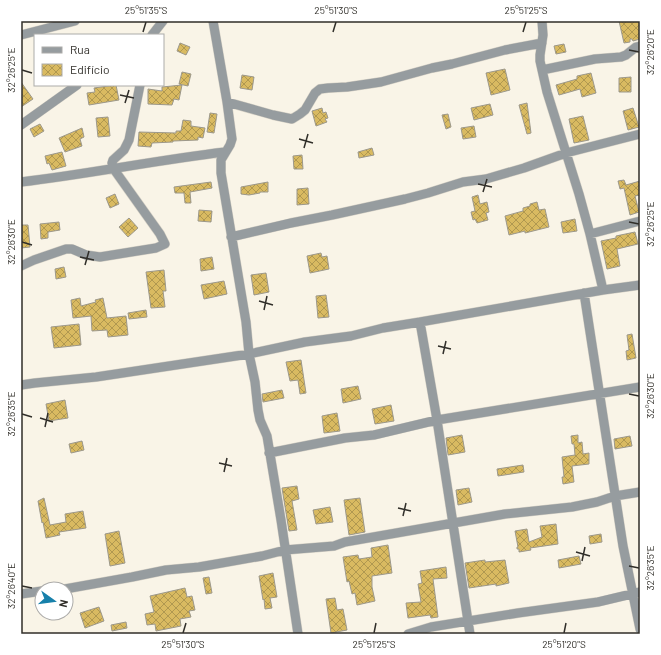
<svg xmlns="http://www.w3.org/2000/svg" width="661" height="655" viewBox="0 0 661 655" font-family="Barlow,sans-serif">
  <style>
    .building { fill: url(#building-cross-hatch); stroke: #9c988b }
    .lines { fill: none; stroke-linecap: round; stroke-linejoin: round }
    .street-casing { stroke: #d5d0c5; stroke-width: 10 }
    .street { stroke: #969c9f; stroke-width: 9 }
    .ticks { fill: none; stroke: #302e29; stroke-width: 1.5 }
    .neatline { fill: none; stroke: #302e29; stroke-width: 1.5 }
    .ticks-label { font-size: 10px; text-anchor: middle; fill: #302e29 }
  </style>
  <defs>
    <pattern id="building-cross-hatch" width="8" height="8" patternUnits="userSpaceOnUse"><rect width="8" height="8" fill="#d9ba61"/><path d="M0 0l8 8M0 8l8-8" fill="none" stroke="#b09850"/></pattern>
  </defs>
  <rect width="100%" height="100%" fill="#f9f4e7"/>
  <!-- building -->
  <path class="building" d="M619 21H640V39L633 41 632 39H630V42L624 43Z
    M180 43 190 47 186 55 177 51Z
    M564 44 566 52 556 54 554 46Z
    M505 69 510 90 491 95 486 73Z
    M182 72 191 74 188 86 179 84Z
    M591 73 596 93 582 97 580 89 559 95 556 85 577 79V76Z
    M242 75 254 77 252 90 240 88Z
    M631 77V92H619V78Z
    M21 82 33 99 21 107Z
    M116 85 119 100 89 105 87 93 95 92 94 88Z
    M182 85 179 100 174 99 172 105 148 104V89L162 91V87Z
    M527 103 531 133 527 134 519 105Z
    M490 104 493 115 474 120 471 108Z
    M322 108 323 113 326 112 328 118 325 119 327 122 316 126 312 111Z
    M633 108 639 127 628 130 623 111Z
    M210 113 217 114 214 133 207 132Z
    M448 114 451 127 446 129 442 115Z
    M583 116 589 140 574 143 569 119Z
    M108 117 110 136 98 137 96 118Z
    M183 120 191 121V126L205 128 203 138 198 137V140L173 141V142L152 143 151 147 138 146 139 132 176 133V131H181Z
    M40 124 44 131 34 137 30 129Z
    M474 126 476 137 463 139 461 128Z
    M82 128 84 137 80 139 82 146 65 152 59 138Z
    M372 148 374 155 359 158 358 152Z
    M62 152 66 166 52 170 49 163 47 164 45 156Z
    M302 155 303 169H294L293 156Z
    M624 180 626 185 640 181V195L635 196 639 212 630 215 624 188 620 189 618 181Z
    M211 182 212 188 190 192 191 203H185L184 193H175L174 187Z
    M268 182V192H260V193L249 195 241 194V187Z
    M308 188 309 204 297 205V189Z
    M115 194 119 204 110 208 106 198Z
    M478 195 480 204 487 202 489 212 486 213 488 220 477 223 475 219 473 220 471 212 475 211 472 197Z
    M537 202 539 210 545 209 549 227 525 233V231L509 235 505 216 523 211V208L530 206V204Z
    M199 210 212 211 211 222 198 221Z
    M129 218 138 228 128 237 119 227Z
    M575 219 577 231 563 233 561 222Z
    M59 222 60 230 48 232V238L41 239 40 224Z
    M21 225H28L30 247 21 248Z
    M635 232 638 244 617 249 620 266 607 269 601 241 616 238V236Z
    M321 253 322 257 327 256 329 269 310 273 307 256Z
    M212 257 214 269 201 271 200 259Z
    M64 267 66 277 56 279 55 269Z
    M164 270 166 291H163L165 307 151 308 146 272Z
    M266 273 269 292 254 295 251 275Z
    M224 281 227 294 204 299 201 285Z
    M326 295 329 317 318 318 316 296Z
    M80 298 81 306 96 302 95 300 103 298 107 318 126 316 128 335 108 337 107 330 92 331 91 316 73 318 71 300Z
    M146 310 147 317 129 319 128 313Z
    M79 324 81 345 54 348 51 327Z
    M632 334 636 358 627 360 626 351 629 350 627 335Z
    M301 360 306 393 300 394 298 380 290 381 286 362Z
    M358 386 361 399 343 403 341 389Z
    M282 390 284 398 263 402 262 394Z
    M65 400 68 418 49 421 46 404Z
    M391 405 394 421 375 424 372 409Z
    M337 413 340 431 324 433 322 416Z
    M462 435 465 452 448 455 446 438Z
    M578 435V443L582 442 583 454 589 453V464L572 466 574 482 563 484 562 477H564L562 457 575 455 574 444H572L571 436Z
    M630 436 632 446 615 449 614 439Z
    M82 441 84 450 71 453 69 444Z
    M523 465 524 472 498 476 497 469Z
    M297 486 299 499 292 501 297 530 289 531 282 488Z
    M469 488 472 502 458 505 456 490Z
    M44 498 50 525 66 522 65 514 83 511 86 528 59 532 60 535 46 538 43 522 42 523 38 501Z
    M360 498 365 532 349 535 344 500Z
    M330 507 333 522 316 524 313 510Z
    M556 524 558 544 530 548 531 550 519 552V549H517V547H518L515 531 527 529 529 542 542 537 540 526Z
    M119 531 125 563 110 566 105 534Z
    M601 534 602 542 590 544 589 536Z
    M388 545 392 573 372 576V587L375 601 357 605 355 593 352 594 349 581 347 582 343 557 358 555 359 559 372 557 371 548Z
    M579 556 581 564 559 568 558 560Z
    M485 560V562L505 560 509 583 496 586V584L469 588 465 563Z
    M446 567 447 578 433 579 438 617 431 618 430 615 408 618 406 603 421 602 418 584 422 583 420 571Z
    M273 573 277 597 270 598 272 608 265 609 264 599 263 600 259 576Z
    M209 577 212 593 206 594 203 578Z
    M185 588 187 597 192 596 195 610 189 611 191 617 180 619 181 626 156 631 155 624 147 625 145 614 154 612 150 596Z
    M335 598 337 610 343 609 347 630 331 633 326 599Z
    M99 607 104 621 85 628 80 613Z
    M126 622 127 628 112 631 111 625Z"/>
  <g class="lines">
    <!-- street casing -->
    <g class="street-casing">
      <path id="street" d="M213 21 227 102 232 139 230 145 221 160V173L246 322 249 354 255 382 258 410 260 420 267 436 281 520 298 634
        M542 21 543 35 540 55V61L547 92 579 194 590 234 603 290
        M21 35 75 21
        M152 35 163 21
        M542 70 595 59 621 57 626 55 636 47 640 46
        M227 102 273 115 292 119 300 114 305 110 315 93 320 89 328 88 347 87 381 82 432 68 452 64 505 50 542 43
        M21 125 77 85
        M21 182C89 174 157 160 225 152
        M590 234 640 221
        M231 237 291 223 332 215 405 199 428 193 463 182 486 179 524 168 566 153 640 134
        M21 266 34 260 66 249H72L86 255 100 257 156 248 165 244 160 234 113 168 112 163 113 160 124 150 129 140 140 85
        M584 293 623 546 640 629
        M420 322 437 420 470 634
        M21 385 35 383 96 377 249 354 305 342 351 336 383 328 420 322 603 290 640 285
        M269 453 345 438 374 435 437 420 640 387
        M65 589 132 577 166 570 199 567 262 556 285 550 334 546 345 542 505 514 572 507 597 502 615 496 640 492
        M21 594 42 591
        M408 634 431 627 518 613 598 602 640 592"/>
    </g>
    <!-- street -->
    <use href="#street" class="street"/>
  </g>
  <!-- ticks -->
  <path class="ticks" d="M143 32 146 22M333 32 336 22M523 32 526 22M629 50 639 52M22 70 32 73M120 95 134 98M125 103 129 90M299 139 313 143M304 148 308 134M478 184 492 187M483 192 487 179M629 222 639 224M22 242 32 245M80 257 94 260M85 265 89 251M259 301 273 305M264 310 267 296M438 346 451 349M443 354 446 341M629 394 639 396M22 414 32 417M40 418 53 422M45 427 48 413M219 463 232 466M224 472 227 458M398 508 411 511M403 516 406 503M576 552 590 556M582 561 585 547M629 566 639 568M22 586 32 588M183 633 186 623M374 633 376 623M564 633 566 623"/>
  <!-- border -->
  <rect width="661" height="655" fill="none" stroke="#ffffff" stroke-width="44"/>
  <!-- legend -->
  <rect x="34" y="34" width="130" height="52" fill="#ffffff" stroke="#acaba9"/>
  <rect x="42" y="47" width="20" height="6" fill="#969c9f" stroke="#acaba9"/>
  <text x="70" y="54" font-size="12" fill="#302e29">Rua</text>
  <rect x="42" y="64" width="20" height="12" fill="url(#building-cross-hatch)" stroke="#acaba9"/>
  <text x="70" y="74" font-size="12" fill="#302e29">Edifício</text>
  <!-- north arrow -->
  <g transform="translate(54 601) rotate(104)"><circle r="19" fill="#ffffff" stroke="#acaba9"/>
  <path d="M0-3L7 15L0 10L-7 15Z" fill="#1780aa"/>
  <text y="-6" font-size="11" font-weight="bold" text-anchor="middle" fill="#302e29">N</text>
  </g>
  <rect x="22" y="22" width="617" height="611" class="neatline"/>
  <g class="ticks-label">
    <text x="146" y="14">25°51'35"S</text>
    <text x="336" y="14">25°51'30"S</text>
    <text x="526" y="14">25°51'25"S</text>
    <text transform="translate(650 52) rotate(-90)" y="4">32°26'20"E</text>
    <text transform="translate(11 70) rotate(-90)" y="4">32°26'25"E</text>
    <text transform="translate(650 224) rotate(-90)" y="4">32°26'25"E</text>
    <text transform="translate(11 242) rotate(-90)" y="4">32°26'30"E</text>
    <text transform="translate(650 396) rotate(-90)" y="4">32°26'30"E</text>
    <text transform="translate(11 414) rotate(-90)" y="4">32°26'35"E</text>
    <text transform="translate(650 568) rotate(-90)" y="4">32°26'35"E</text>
    <text transform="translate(11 586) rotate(-90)" y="4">32°26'40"E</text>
    <text x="183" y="648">25°51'30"S</text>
    <text x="374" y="648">25°51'25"S</text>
    <text x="564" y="648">25°51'20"S</text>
  </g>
</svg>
